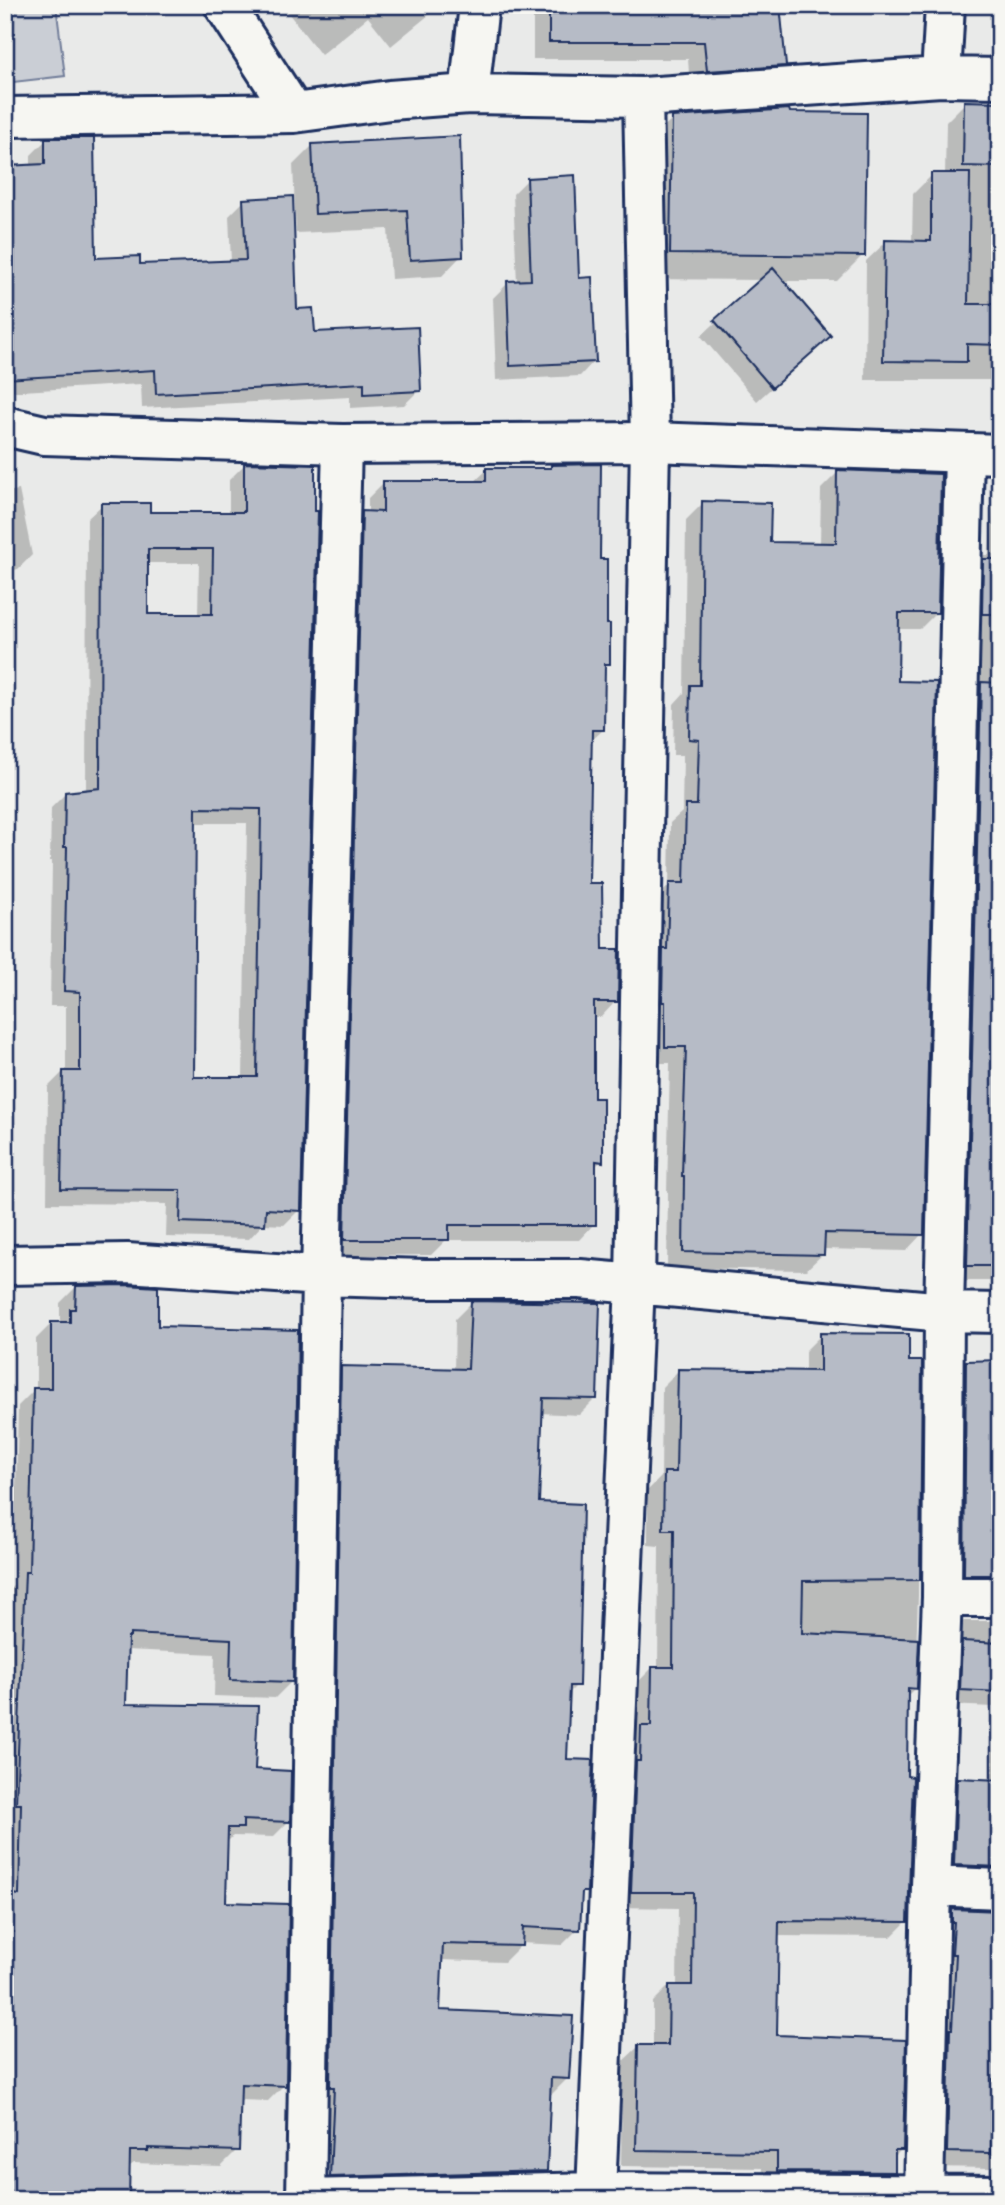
<svg xmlns="http://www.w3.org/2000/svg" width="1005" height="2205" viewBox="0 0 1005 2205" font-family="Delius,sans-serif">
  <style>
    .green { fill: #caced5; stroke: #727e9a; stroke-width: 2 }
    .shadow { fill: #0003; fill-rule: evenodd }
    .building { fill: #b6bbc6; stroke: #1b2f5e; stroke-width: 2; fill-rule: evenodd }
    .lines { fill: none; stroke-linecap: round; stroke-linejoin: round }
    .minor-casing { stroke: #1b2f5e; stroke-width: 44 }
    .tertiary-casing { stroke: #1b2f5e; stroke-width: 44 }
    .minor { stroke: #f6f6f2; stroke-width: 38 }
    .tertiary { stroke: #f6f6f2; stroke-width: 38 }
  </style>
  <rect width="100%" height="100%" fill="#e9eae9"/>
  <filter id="ink" filterUnits="userSpaceOnUse"><feTurbulence type="fractalNoise" baseFrequency=".0143" numOctaves="2"/><feDisplacementMap in="SourceGraphic" scale="14" xChannelSelector="R" yChannelSelector="G"/><feConvolveMatrix kernelMatrix="1 2 1 2 8 2 1 2 1" color-interpolation-filters="sRGB"/></filter>
  <g filter="url(#ink)">
    <!-- green -->
    <path class="green" d="M5 5H56L65 76 5 83Z"/>
    <!-- shadow -->
    <path class="shadow" d="M282 5H441L391 46 368 17 321 55Z
      M533 5H779L784 65 767 82 690 87 688 59H533Z
      M995 5H1000V31H994Z
      M965 103H1000V419H994V380H865L866 261 886 242H912L913 194 932 175H945L946 122Z
      M673 119 863 255 837 281H781L814 350 757 401 701 336 762 280 645 279 647 144Z
      M458 138 461 256 442 276 391 279 388 229 296 233 293 165 313 145Z
      M46 140 94 260 138 266 231 262 229 216 244 201 296 310 313 334 419 390 404 405 350 408V397L142 408 141 384 5 392V168L31 167V155Z
      M527 180 578 280 594 361 580 376 496 380 493 298 508 283H517L513 194Z
      M244 465 299 1210 284 1225 263 1224 249 1239 166 1237 167 1204 47 1203 48 1087 63 1072H66V1006H50L52 861H50L51 808 66 793 86 791 87 519 102 505 148 514H229V480ZM147 563H199L198 615H146ZM195 823H247L243 1079 193 1078Z
      M552 466 598 561 608 663 604 668 603 730 590 742 587 885 601 950 616 1001 601 1017H593L592 1099 601 1161 594 1168V1224L579 1240H446L431 1255H329L347 529 363 513H368V498L383 483 474 482 487 470H548Z
      M838 472 937 612 920 629H897L896 683 922 1234 906 1251 823 1249V1254L806 1270 667 1268 668 1192H667L670 1063H649L653 901 669 886 670 823 682 812 683 755H673L674 704 684 693 686 520 703 503 769 543 820 544 821 489Z
      M1000 489V1281H952L969 570 984 555H989L993 496Z
      M19 490 32 555 18 569 5 572V492Z
      M76 1287 157 1327 291 1682 275 1698 214 1696 215 1654 126 1650 124 1705 253 1771 289 1821 273 1837 233 1836 226 1843 224 1904 284 2085 268 2101 239 2100 237 2150 221 2166 134 2163 130 2166 5 2200V1699L9 1590 14 1585 18 1406 34 1390H36V1339L52 1323 57 1324 60 1321V1303Z
      M471 1303 595 1399 579 1415 540 1413 537 1504 577 1685 568 1694 565 1761 585 1891 580 1897 578 1929 562 1945 520 1943V1946L504 1962 441 1960 438 2012 568 2078 552 2094H549L545 2171 529 2187 456 2188 454 2173 316 2169 326 1383 342 1367 454 1370 455 1319Z
      M821 1335 907 1363H920L918 1596 915 1688 907 1696V1921L891 1937 777 1936 775 2037 901 2150 893 2158V2172L877 2188 761 2187 762 2168 621 2166 622 2062 638 2047H653V2002L669 1986H677L678 1908 616 1907 625 1744 635 1734 636 1684 652 1668H658L659 1546 648 1545V1490L661 1477 662 1387 678 1371 805 1372V1351Z
      M966 1362H1000V1597L949 1590 951 1378Z
      M964 1621H1000V1890L939 1880 942 1796 958 1780 991 1781 994 1707 945 1705 948 1636Z
      M953 1911 1000 1912V2174L990 2173V2168L932 2167 937 1926Z"/>
    <!-- building -->
    <path class="building" d="M549 5H780L786 66 707 71 704 42H549Z
      M964 101 1000 102V167L963 166Z
      M789 109 790 112 867 113 865 256 670 254 672 117Z
      M460 136 463 257 410 260 407 210 315 214 312 144Z
      M45 138H94L96 258 140 256V264L246 260 243 199 293 196 297 309 313 308 315 332 418 327 421 391 364 394V383L156 394 155 370 5 379V166L45 164Z
      M931 173H970L968 304H1000V345L967 344V362L883 361 885 240 931 241Z
      M575 175 579 278 592 277 596 362 510 366 507 281 531 280 527 178Z
      M773 268 831 336 772 388 714 320Z
      M244 463 315 465V511H318L301 1211 266 1209 265 1225 180 1222 181 1190 61 1189 63 1071H80V992L64 991 67 847H64L65 792 100 788 101 503H150V512H244ZM148 549H213L212 614H148ZM196 808 261 809 257 1077H194Z
      M601 464 600 559H607V624H610V664H605L604 730H592L589 883H602L603 949H619L618 1002H594V1098H603V1162L596 1161V1225H449V1240H344L362 511 383 512V481H486V468H551V465Z
      M837 470 941 474 938 613H899L898 681 937 682 924 1235 825 1233 824 1255 683 1252 684 1176H682L686 1047H665V1002H662L663 949H667L669 883H684L686 805H697L699 740 689 739 690 685H700L702 501 771 503 770 542 836 543Z
      M983 559H1000V614H982Z
      M981 682 1000 683V1266H967Z
      M126 1285 158 1287V1326L298 1330 293 1682 230 1680 231 1639 130 1634V1637H128L126 1704 258 1706 255 1769 291 1771 290 1822 243 1820V1828H228L226 1902 289 1904 286 2086 241 2084 239 2151 148 2148V2151H130L129 2200H5L8 2076H5V1959H12L14 1894 19 1895 21 1804H16L25 1572H29L33 1388H51V1322H70V1309H75L76 1286Z
      M471 1301 600 1303 597 1399 543 1398 539 1502 583 1504 579 1686H570L567 1759 593 1760 587 1892H582L580 1930 523 1927 522 1946 443 1944 440 2010 573 2016 569 2079 551 2078 547 2171 330 2177 334 2087H330L341 1366 468 1369Z
      M820 1333 909 1334V1361H922L920 1580 803 1581 802 1633 919 1639 917 1689 908 1688 907 1776 913 1777 908 1922 779 1921 777 2035 906 2040 903 2150H895V2172L777 2171V2152L636 2150 638 2045H668L669 1985H692L693 1892H631L636 1761H640L641 1726H651L652 1667H673L674 1530H663L664 1472H676L678 1369 820 1371Z
      M1000 1360V1575H964L966 1361Z
      M962 1641 1000 1643V1692L960 1690Z
      M957 1778 1000 1780V1867L954 1865Z
      M952 1909 1000 1911V2028L997 2079H993L991 2153 947 2152 950 2029H952L956 1954H952L954 1922H952Z"/>
    <g class="lines">
      <!-- minor casing -->
      <g class="minor-casing">
        <path id="minor" d="M224 5 294 113 390 100 469 94 479 5
          M941 77 945 5
          M469 94 643 97 941 77 1000 78
          M5 117 294 113
          M5 1265 127 1263 321 1276 425 1279H580L944 1312 1000 1313
          M942 1597H1000
          M931 1886 1000 1889
          M596 2192 635 1283 650 442 643 97
          M924 2193 931 1886 942 1597 944 1312 964 453
          M306 2199 596 2192 1000 2195
          M306 2200 321 1276 342 444"/>
      </g>
      <!-- tertiary casing -->
      <g class="tertiary-casing">
        <path id="tertiary" d="M5 426 44 435 342 444 650 442 1000 454"/>
      </g>
      <!-- minor -->
      <use href="#minor" class="minor"/>
      <!-- tertiary -->
      <use href="#tertiary" class="tertiary"/>
    </g>
  </g>
  <!-- margin -->
  <rect width="1005" height="2205" fill="none" stroke="#f6f6f2" stroke-width="28"/>
  <rect x="14" y="14" width="977" height="2177" fill="none" stroke="#1b2f5e" stroke-width="2.5" filter="url(#ink)"/>
</svg>
